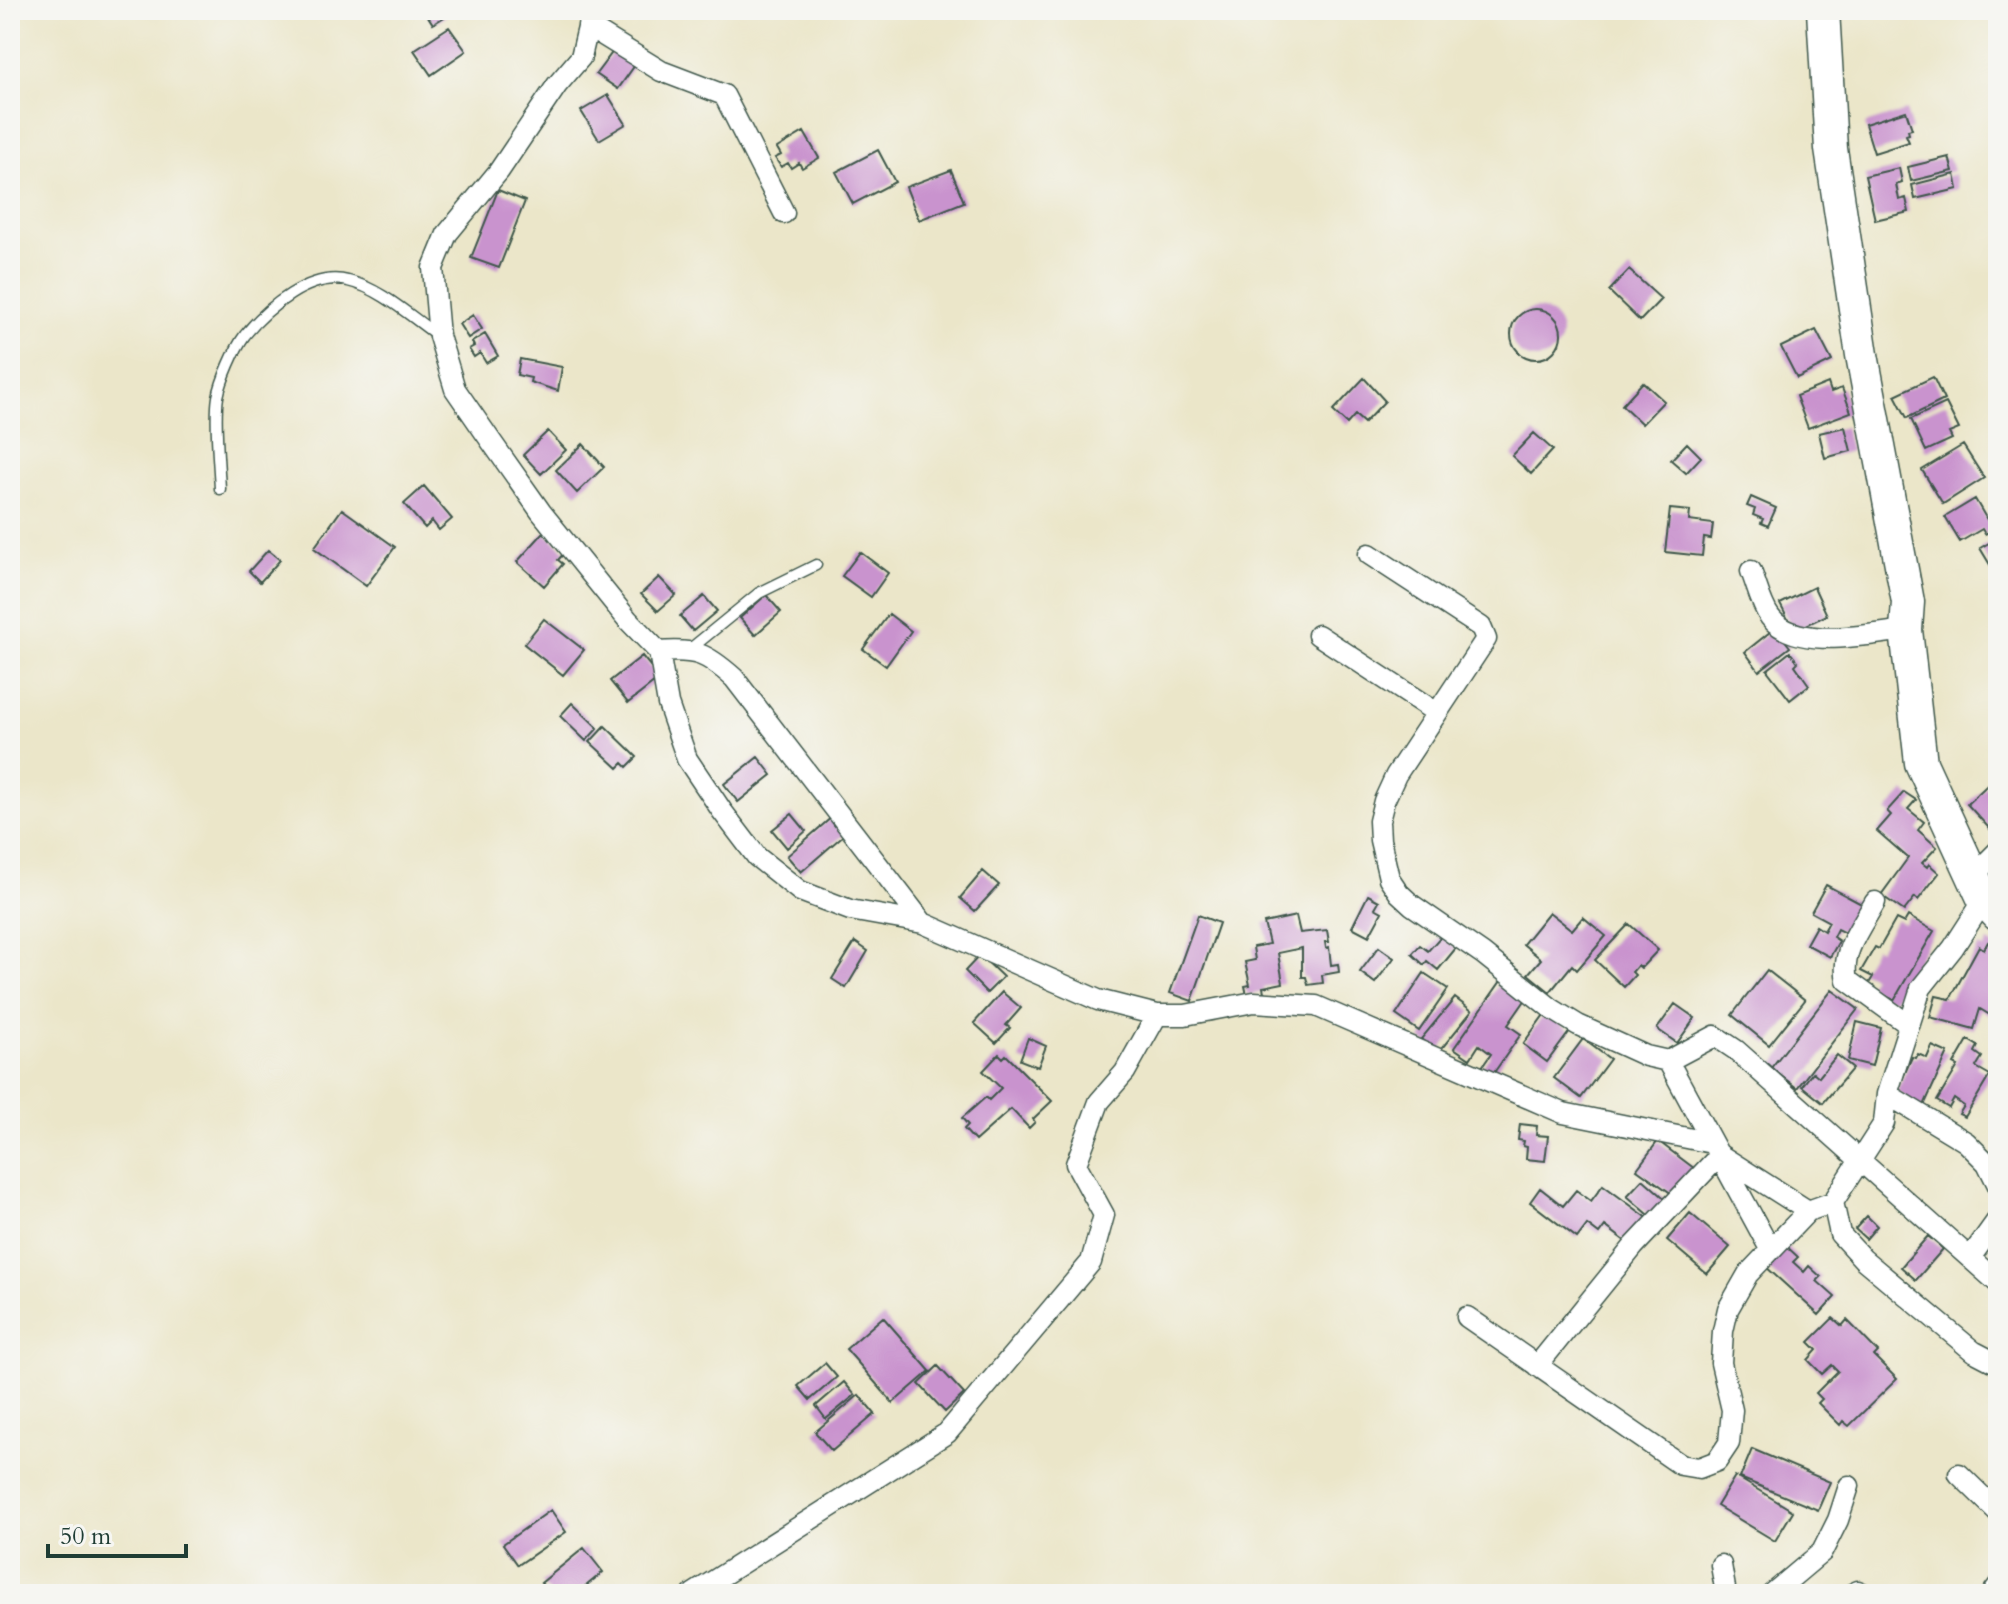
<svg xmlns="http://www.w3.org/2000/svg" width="2008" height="1604" viewBox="0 0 2008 1604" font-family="Cardo,serif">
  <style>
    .building { fill: #c993ce }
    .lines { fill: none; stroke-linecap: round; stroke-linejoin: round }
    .service-casing { stroke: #3e564a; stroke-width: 13 }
    .minor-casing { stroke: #3e564a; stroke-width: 23 }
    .primary-casing { stroke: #3e564a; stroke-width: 35 }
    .service { stroke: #fff; stroke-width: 10 }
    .minor { stroke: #fff; stroke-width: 20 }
    .primary { stroke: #fff; stroke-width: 32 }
  </style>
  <rect width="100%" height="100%" fill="#f6f6f2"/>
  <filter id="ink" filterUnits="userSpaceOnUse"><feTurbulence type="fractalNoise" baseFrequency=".0125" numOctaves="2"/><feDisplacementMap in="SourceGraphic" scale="16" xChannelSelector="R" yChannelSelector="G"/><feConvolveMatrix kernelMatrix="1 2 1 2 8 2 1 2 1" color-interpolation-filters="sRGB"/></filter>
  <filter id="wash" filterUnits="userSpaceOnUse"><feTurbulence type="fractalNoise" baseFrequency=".006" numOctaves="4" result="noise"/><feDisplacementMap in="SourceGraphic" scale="32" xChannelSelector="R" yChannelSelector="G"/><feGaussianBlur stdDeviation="1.8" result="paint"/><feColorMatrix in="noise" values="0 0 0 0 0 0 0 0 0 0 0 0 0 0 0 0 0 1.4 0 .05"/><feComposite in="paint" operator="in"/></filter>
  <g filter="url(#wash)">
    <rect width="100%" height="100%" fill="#ebe6c9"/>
    <g id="blocks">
      <!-- building -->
      <path class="building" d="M424 10H455L433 24Z
        M449 27 466 51 431 75 414 50Z
        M614 50 635 65 618 89 596 74Z
        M608 95 626 124 599 140 581 111Z
        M1906 111 1912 129 1908 130 1909 134 1906 135 1909 142 1874 153 1865 124Z
        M804 132 819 158 802 168 799 163 791 168 788 163 781 167 775 158 781 155 777 148Z
        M878 150 895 182 853 204 836 172Z
        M1949 157 1953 171 1911 181 1908 167Z
        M1899 168 1902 182 1896 184 1899 200 1906 198 1909 212 1875 220 1865 176Z
        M951 170 964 202 919 220 906 187Z
        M1955 174 1958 189 1915 199 1912 185Z
        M498 190 525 201 499 268 471 258Z
        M1629 270 1661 299 1640 321 1609 291Z
        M1511 334a25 25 0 1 1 50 0a25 25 0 1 1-50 0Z
        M473 315 482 329 468 338 459 324Z
        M1816 330 1832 361 1797 378 1781 347Z
        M485 334 498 356 486 363 480 353 474 357 469 349 474 346 472 342Z
        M520 359 562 367 558 391 530 382 531 378 517 375Z
        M1933 377 1944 400 1907 418 1895 395Z
        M1364 378 1385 401 1364 423 1355 415 1347 424 1333 411Z
        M1643 382 1664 401 1642 424 1622 405Z
        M1828 383 1831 392 1842 388 1851 412 1808 428 1796 396Z
        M1946 403 1959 429 1949 433 1952 439 1926 451 1911 419Z
        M1845 427 1851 451 1825 458 1819 433Z
        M548 431 566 450 541 474 523 455Z
        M1534 433 1553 450 1531 474 1512 456Z
        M1687 443 1701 457 1686 473 1671 460Z
        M583 444 604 467 577 493 556 470Z
        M1963 445 1984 478 1943 504 1922 470Z
        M424 486 452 519 439 530 432 521 425 528 404 504Z
        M1751 497 1776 508 1768 526 1761 523 1763 519 1753 515 1755 509 1747 506Z
        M1975 499 1993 530 1985 534 1982 529 1960 542 1945 517Z
        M342 509 395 547 366 586 314 548Z
        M1670 509 1690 511 1689 521 1713 524 1711 539 1704 538 1702 556 1665 552Z
        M544 532 566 551 558 560 563 564 544 586 517 562Z
        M1998 538V578L1980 548Z
        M268 550 280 560 260 582 249 571Z
        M860 552 888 573 871 597 842 576Z
        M659 577 676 595 658 611 641 594Z
        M1814 587 1827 615 1794 631 1780 604Z
        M766 595 781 612 755 635 740 618Z
        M704 596 717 611 693 631 680 616Z
        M889 614 911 631 886 666 863 649Z
        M544 619 584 650 563 675 524 644Z
        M1775 628 1790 647 1759 671 1745 652Z
        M1790 652 1798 662 1795 665 1809 685 1790 700 1767 670Z
        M642 656 660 678 628 703 610 681Z
        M572 703 598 728 586 741 560 716Z
        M605 726 637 757 627 767 623 763 618 768 590 742Z
        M758 757 772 775 738 802 724 784Z
        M1996 777 1998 779V838L1967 804Z
        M1904 792 1916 800 1908 809 1924 822 1918 830 1937 847 1922 863 1927 867 1929 864 1939 873 1918 900 1915 897 1904 911 1881 895 1908 858 1877 831 1891 815 1887 811Z
        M792 814 806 831 787 848 772 830Z
        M832 817 846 833 801 872 787 856Z
        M983 871 999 885 975 911 960 898Z
        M1826 885 1867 907 1851 936 1837 929 1833 937 1839 941 1830 957 1806 944 1816 926 1824 931 1829 922 1811 912Z
        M1368 895 1379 901 1375 908 1382 912 1369 936 1352 927Z
        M1549 912 1572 930 1583 917 1606 936 1577 970 1572 965 1550 992 1528 974 1541 959 1523 944Z
        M1198 915 1219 923 1192 1001 1170 993Z
        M1296 916 1300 933 1327 930 1329 942H1325L1326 948 1329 947 1331 965 1338 964 1339 972 1322 975 1323 983 1308 985 1306 977H1302V948L1278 953 1283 983 1263 987 1264 992 1247 995 1245 986 1250 985 1245 962 1255 960 1253 947 1269 944 1264 923Z
        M1908 916 1934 931 1894 1000 1886 996 1885 998 1868 985 1873 977 1861 971 1875 947 1879 949 1896 919 1904 923Z
        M1629 924 1658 950 1641 968 1638 965 1632 972 1635 975 1624 987 1595 960Z
        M1442 935 1456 948 1438 970 1427 961 1424 965 1412 954 1420 945 1428 951Z
        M855 942 868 951 846 988 832 979Z
        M1988 942 1998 948V1000L1990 1015 1980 1009 1974 1029 1930 1017 1936 996 1950 999 1979 946 1984 949Z
        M1379 947 1394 958 1375 983 1360 972Z
        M980 955 1003 977 987 993 965 971Z
        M1767 970 1805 1000 1769 1045 1732 1015Z
        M1424 973 1448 989 1419 1031 1396 1015Z
        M1501 981 1526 999 1508 1025 1521 1034 1493 1074 1482 1067 1491 1054 1479 1045 1470 1059 1454 1048Z
        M1832 990 1858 1009 1797 1088 1771 1068Z
        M1002 992 1021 1008 1006 1025 1010 1028 996 1043 974 1023Z
        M1455 998 1472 1011 1438 1053 1421 1039Z
        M1675 1004 1695 1018 1677 1043 1657 1029Z
        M1546 1012 1570 1031 1547 1062 1523 1044Z
        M1857 1022 1881 1028 1872 1066 1848 1060Z
        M1028 1038 1046 1046 1038 1067 1020 1060Z
        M1583 1039 1610 1059 1581 1098 1554 1078Z
        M1968 1040 1978 1046 1975 1052 1982 1057 1976 1067 1990 1075 1965 1117 1959 1114 1964 1106 1954 1099 1949 1108 1937 1101 1958 1066 1954 1064Z
        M1932 1046 1948 1053 1922 1110 1897 1091 1912 1057 1916 1058 1918 1054 1927 1058Z
        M999 1054 1003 1058 1006 1055 1052 1101 1033 1119 1035 1122 1029 1128 1011 1109 975 1141 964 1129 968 1125 962 1118 986 1097 989 1100 1001 1088 983 1071Z
        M1837 1055 1853 1068 1823 1103 1802 1086 1813 1072 1819 1077Z
        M1520 1124 1537 1126 1536 1135 1548 1136 1545 1161 1526 1159 1527 1147 1523 1146 1524 1141 1518 1140Z
        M1658 1141 1695 1169 1675 1196 1637 1169Z
        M1643 1179 1670 1203 1655 1220 1627 1196Z
        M1603 1185 1649 1219 1629 1244 1605 1226 1599 1234 1587 1225 1577 1238 1530 1202 1540 1188 1563 1206 1576 1190 1591 1201Z
        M1690 1213 1730 1247 1707 1274 1667 1240Z
        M1867 1216 1877 1226 1866 1239 1855 1229Z
        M1928 1236 1943 1249 1916 1280 1901 1267Z
        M1784 1244 1798 1257 1793 1262 1804 1272 1809 1266 1821 1277 1817 1281 1835 1297 1819 1315 1765 1266Z
        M883 1317 930 1371 893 1403 846 1349Z
        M1833 1318 1842 1326 1847 1320 1878 1352 1874 1356 1897 1379 1849 1426 1843 1421 1840 1425 1818 1403 1822 1399 1816 1393 1838 1371 1832 1365 1822 1374 1808 1360 1817 1350 1809 1342Z
        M825 1363 837 1377 810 1400 798 1386Z
        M938 1366 964 1394 945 1412 919 1384Z
        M844 1382 855 1395 826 1419 816 1406Z
        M859 1395 875 1414 832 1451 815 1432Z
        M1752 1449 1830 1482 1818 1510 1740 1478Z
        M1735 1476 1793 1511 1775 1541 1717 1506Z
        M551 1510 566 1532 518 1565 503 1544Z
        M584 1548 603 1572 576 1594H550L541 1583Z"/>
    </g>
  </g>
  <g filter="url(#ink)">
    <use href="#blocks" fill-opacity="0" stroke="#3e564a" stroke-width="2"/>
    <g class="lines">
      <!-- service casing -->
      <g class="service-casing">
        <path id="service" d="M220 489C219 465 214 420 218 397 221 381 235 348 245 335 267 308 311 271 348 281 380 288 410 316 437 335
          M689 650 759 593 816 565"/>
      </g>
      <!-- minor casing -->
      <g class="minor-casing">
        <path id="minor" d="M589 10 591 15 581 57 557 85 499 171 447 234 433 268 439 336 455 389 493 444 541 512 628 620 659 652C696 649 706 653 734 678L923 923
          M588 26 661 71 724 95 784 213
          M1369 554 1481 627 1486 639 1396 775 1384 801 1379 821 1380 840 1389 878 1399 893 1412 905 1483 954 1552 1009 1578 1025 1646 1056 1668 1061 1715 1036 1736 1050 1998 1283
          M1751 571C1757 586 1761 605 1770 617 1795 651 1870 634 1906 630
          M1318 635 1437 713
          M659 652 668 704 687 759 722 811 757 857 800 891 850 910 923 923 1098 1000 1157 1015H1185L1254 1002 1316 1006 1563 1113 1712 1143
          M1973 876 1998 851
          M1984 900 1953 948 1921 988 1887 1094 1884 1123 1833 1202 1840 1234 1863 1259 1973 1351 1998 1364
          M1875 902C1862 926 1840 952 1847 980L1909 1025
          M1668 1061 1770 1249
          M1887 1094 1966 1142 1987 1163 1998 1185
          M1970 1258 1998 1219
          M1467 1317 1681 1465 1699 1468 1717 1461 1729 1443 1732 1410 1721 1363 1723 1331 1728 1309 1748 1274 1808 1211 1833 1202
          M1537 1366 1634 1246 1720 1155 1808 1211
          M1959 1474 1998 1512
          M1721 1565 1726 1594
          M693 1594 947 1433 1091 1262 1104 1215 1076 1164 1099 1102 1125 1072 1157 1015
          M1772 1594 1822 1552 1838 1520 1849 1486
          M1852 1594 1858 1591 1864 1594
          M1992 1594 1998 1586"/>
      </g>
      <!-- primary casing -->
      <g class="primary-casing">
        <path id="primary" d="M1823 10 1831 149 1862 355 1908 602 1906 630 1921 763 1984 900 1998 915"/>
      </g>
      <!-- service -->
      <use href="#service" class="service"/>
      <!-- minor -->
      <use href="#minor" class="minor"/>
      <!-- primary -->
      <use href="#primary" class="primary"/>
    </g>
  </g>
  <!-- margin -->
  <rect width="2008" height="1604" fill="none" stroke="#f6f6f2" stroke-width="40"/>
  <!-- scale -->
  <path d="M48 1544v12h138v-12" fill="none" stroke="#1f3d34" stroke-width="4"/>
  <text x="60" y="1544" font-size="24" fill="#1f3d34" stroke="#f6f6f2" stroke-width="6" paint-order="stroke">50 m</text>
</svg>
